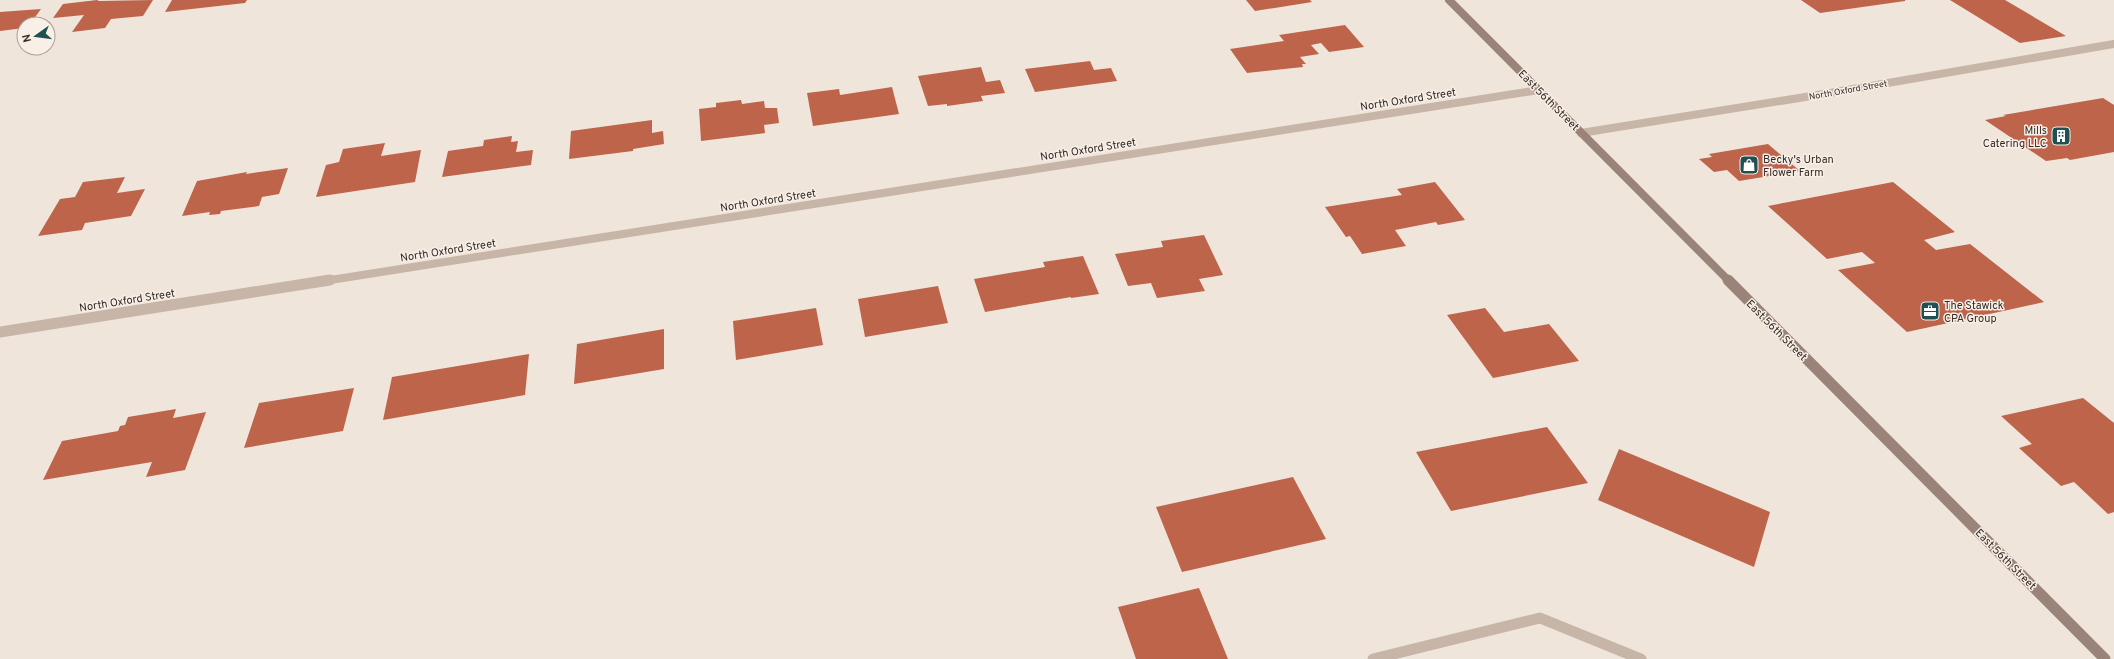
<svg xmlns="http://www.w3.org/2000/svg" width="2114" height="659" viewBox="0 0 2114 659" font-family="Overpass,sans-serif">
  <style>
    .building { fill: #bd644b }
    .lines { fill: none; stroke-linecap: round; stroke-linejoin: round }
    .lane { stroke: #c7b5a8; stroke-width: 11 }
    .street-far1 { stroke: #c7b5a8; stroke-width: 8 }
    .street { stroke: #c7b5a8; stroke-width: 11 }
    .secondary-far1 { stroke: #9a8479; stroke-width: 8 }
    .secondary { stroke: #9a8479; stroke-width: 11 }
    .labels { text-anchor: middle; stroke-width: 3; stroke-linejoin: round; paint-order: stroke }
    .far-street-label { font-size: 9px; fill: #342b27; stroke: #f8efe7 }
    .street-label { font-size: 11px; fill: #342b27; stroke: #f8efe7 }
    .poi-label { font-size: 11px; fill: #342b27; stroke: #f8efe7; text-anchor: start }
  </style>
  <rect width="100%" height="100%" fill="#f0e5db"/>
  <!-- building -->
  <path class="building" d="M97 0 99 1 153 0 143 16 111 19 105 28 72 32 84 15 53 18 63 4Z
    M172 0H247L245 3 165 12Z
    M1246 0H1310L1312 2 1255 11Z
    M1801 0H1905V1L1820 13Z
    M1950 0H2005L2066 36 2020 43Z
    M41 9 30 24H24V28L0 31V12Z
    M1345 25 1364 47 1329 52 1321 43 1311 45 1319 54 1300 57 1306 64H1302L1303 67 1247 73 1230 49 1284 41 1279 35Z
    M1090 61 1094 70 1111 68 1117 81 1035 92 1025 69Z
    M981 67 986 82 1000 80 1005 93 981 96 983 101 947 106V104L928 106 918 76Z
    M892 87 899 114 813 126 807 93 839 89 840 95Z
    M2103 98 2114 105V152L2070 160 2067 158 2046 161 1985 120 2006 116 2003 115Z
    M741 100 742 104 764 101 765 108H777L779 123 764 125 765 133 701 141 699 109 716 107V103Z
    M652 120V133L663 131 664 144 633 149V151L569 159 571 131Z
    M512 136 511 142 518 141 516 152 533 150 531 165 442 177 448 151 483 146 484 140Z
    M385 143 381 156 421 150 415 182 316 197 326 165 339 162 343 149Z
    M1768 144 1800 171 1739 181 1727 170 1714 172 1699 159 1712 157 1709 154Z
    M288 168 279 194 262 197 259 206 221 211 220 214 209 215 210 212 182 216 197 181 247 172 246 174Z
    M125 177 117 193 145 189 131 216 85 223 82 230 38 236 60 199 75 197 83 182Z
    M1435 182 1465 220 1438 225 1436 222 1395 230 1406 246 1362 254 1350 236 1346 237 1325 207 1402 195 1397 189Z
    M1893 182 1955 232 1924 240 1936 250 1970 244 2044 302 1907 332 1838 270 1875 263 1862 252 1827 259 1768 206Z
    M1204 235 1223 275 1199 279 1205 291 1157 298 1151 283 1128 286 1115 254 1163 247 1161 241Z
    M1083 256 1099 294 1071 298V297L985 312 974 279 1045 267 1043 262Z
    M938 286 948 323 865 337 858 299Z
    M816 308 823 345 736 360 733 321Z
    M1485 308 1504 332 1549 324 1579 361 1493 378 1447 315Z
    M664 329V369L574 384 577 344Z
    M529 354 525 395 383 420 392 377Z
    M354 388 343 431 244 448 259 403Z
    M2083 398 2114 423V512L2108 514 2074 482 2061 486 2019 448 2032 444 2001 416Z
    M176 409 173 418 206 412 185 470 146 477 152 462 43 480 62 441 118 431 120 426 125 425 128 417Z
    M1547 427 1588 483 1451 511 1416 452Z
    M1619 449 1770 512 1754 567 1598 500Z
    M1293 477 1326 539 1182 572 1156 507Z
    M1199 588 1228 659H1136L1118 607Z"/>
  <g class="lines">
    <!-- lane -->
    <path class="lane" d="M1373 659 1540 618 1641 659"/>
    <!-- street-far1 -->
    <path class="street-far1" d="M1581 133 1830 93 2114 44
      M324 281 1539 90"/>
    <!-- street -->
    <path class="street" d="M0 332 330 280"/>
    <!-- secondary-far1 -->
    <path class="secondary-far1" d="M1449 0 1729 281"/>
    <!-- secondary -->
    <path class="secondary" d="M1728 280 2105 659"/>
  </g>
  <!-- icons -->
  <defs>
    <g id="building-square" transform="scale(1)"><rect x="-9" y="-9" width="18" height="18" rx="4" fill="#205052" stroke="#f8efe7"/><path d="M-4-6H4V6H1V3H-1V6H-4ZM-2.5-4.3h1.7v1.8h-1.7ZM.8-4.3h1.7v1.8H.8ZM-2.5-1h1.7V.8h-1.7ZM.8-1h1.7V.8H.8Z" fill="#fff"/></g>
    <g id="shop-square" transform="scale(1)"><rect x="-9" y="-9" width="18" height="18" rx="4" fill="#205052" stroke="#f8efe7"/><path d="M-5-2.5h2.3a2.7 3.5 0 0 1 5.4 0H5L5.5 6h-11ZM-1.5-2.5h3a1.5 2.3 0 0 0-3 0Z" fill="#fff"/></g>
    <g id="office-square" transform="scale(1)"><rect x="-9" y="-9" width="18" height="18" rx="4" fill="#205052" stroke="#f8efe7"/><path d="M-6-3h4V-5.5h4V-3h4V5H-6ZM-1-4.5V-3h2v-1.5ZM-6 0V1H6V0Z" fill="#fff"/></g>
  </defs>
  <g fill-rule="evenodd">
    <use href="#building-square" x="2061" y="136"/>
    <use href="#shop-square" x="1749" y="165"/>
    <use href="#office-square" x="1930" y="311"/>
  </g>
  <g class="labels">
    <!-- far-street labels -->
    <g class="far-street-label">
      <text transform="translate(1848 90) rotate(-10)" y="3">North Oxford Street</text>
    </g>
    <!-- street labels -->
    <g class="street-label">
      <text transform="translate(1408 99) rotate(-9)" y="4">North Oxford Street</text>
      <text transform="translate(1549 100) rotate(45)" y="4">East 56th Street</text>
      <text transform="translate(1088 149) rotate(-9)" y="4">North Oxford Street</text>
      <text transform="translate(768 200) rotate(-9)" y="4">North Oxford Street</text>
      <text transform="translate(448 250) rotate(-9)" y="4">North Oxford Street</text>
      <text transform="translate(127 300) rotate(-9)" y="4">North Oxford Street</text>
      <text transform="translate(1777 330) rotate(45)" y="4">East 56th Street</text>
      <text transform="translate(2006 559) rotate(45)" y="4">East 56th Street</text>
    </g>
    <!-- poi labels -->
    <g class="poi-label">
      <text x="2047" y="134" text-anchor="end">Mills<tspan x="2047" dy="13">Catering LLC</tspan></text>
      <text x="1763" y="163">Becky's Urban<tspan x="1763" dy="13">Flower Farm</tspan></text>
      <text x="1944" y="309">The Stawick<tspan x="1944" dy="13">CPA Group</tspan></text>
    </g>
  </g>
  <!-- north arrow -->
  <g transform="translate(36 36) rotate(256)"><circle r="19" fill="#f8efe7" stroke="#aaa19a"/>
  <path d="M0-3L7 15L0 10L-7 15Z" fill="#205052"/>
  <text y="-6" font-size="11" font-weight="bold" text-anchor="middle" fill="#342b27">N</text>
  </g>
</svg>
